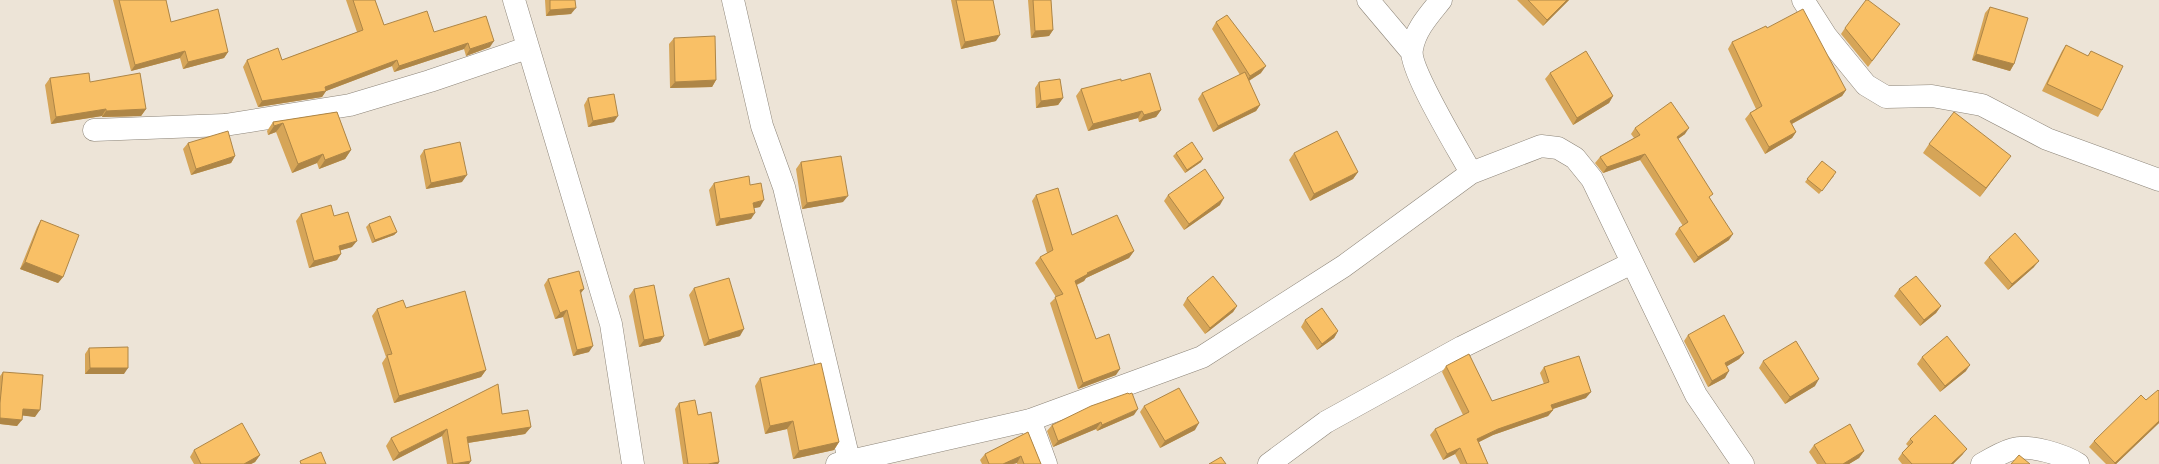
<svg xmlns="http://www.w3.org/2000/svg" width="2159" height="464" viewBox="0 0 2159 464" font-family="'PT Sans Narrow',sans-serif">
  <style>
    .lines { fill: none; stroke-linecap: round; stroke-linejoin: round }
    .minor-casing { stroke: #8c8478; stroke-width: 23 }
    .minor { stroke: #fff; stroke-width: 22 }
    .wall { fill: #d6a558 }
    .shaded-wall { fill: #ae8647 }
    .building { fill: #f9c066; stroke: #ae8647 }
  </style>
  <rect width="100%" height="100%" fill="#ede4d7"/>
  <g class="lines">
    <!-- minor casing -->
    <g class="minor-casing">
      <path id="minor" d="M514 0 611 324 633 464
        M733 0 762 126 784 187 850 464
        M1368 0 1411 51
        M1441 0C1429 15 1415 30 1412 49 1408 68 1460 152 1471 173
        M1803 0 1826 36 1866 85 1886 97 1932 96 1982 105 2047 139 2159 180
        M94 130 225 125 350 105 430 81 527 48
        M1030 420 1046 464
        M837 464 1030 420 1202 357 1344 266 1471 173 1541 146 1558 148 1575 158 1592 179 1696 395 1743 464
        M1269 464 1326 422 1462 347 1632 263
        M1982 464C1992 458 2002 452 2013 449 2030 444 2064 455 2078 464"/>
    </g>
    <!-- minor -->
    <use href="#minor" class="minor"/>
  </g>
  <!-- wall -->
  <path class="wall" d="M113 0H166L171 22 228 52 224 58 183 69 180 58 131 71Z
    M346 0H375L384 25 434 32 490 47 466 56 464 49 394 72 392 66 326 91 322 97 258 107 243 67 247 60H282L357 32Z
    M545 0H575L571 14 546 16Z
    M951 0H993L996 41 961 49Z
    M1028 0H1051L1053 30 1049 36 1031 38Z
    M1517 0H1569L1543 26Z
    M1990 7 2014 64 2010 71 1972 60 1985 13Z
    M1216 22 1261 73 1249 81 1260 105 1256 111 1213 132 1198 99 1202 93 1240 75 1212 29Z
    M1767 28 1846 90 1842 96 1792 124 1796 132 1792 138 1765 154 1745 119 1750 113 1756 109 1728 49 1732 42Z
    M1845 28 1895 31 1868 67 1841 34Z
    M674 38 716 80 712 87 670 88 669 44Z
    M2066 45 2088 56 2091 51 2102 110 2098 117 2042 91 2062 51Z
    M1550 73 1613 96 1609 103 1573 125 1545 79Z
    M50 78 90 82 146 109 141 116 102 117V116L51 124 45 85Z
    M1121 81 1161 110 1156 117 1139 122 1138 118 1088 131 1076 96 1081 89Z
    M1039 82 1063 98 1058 105 1036 108 1035 88Z
    M588 98 614 122 588 127 584 105Z
    M337 112 351 150 345 159 319 169 317 163 292 173 276 132 268 135 267 131 273 122Z
    M1635 128 1685 134 1678 139 1710 198 1729 240 1694 263 1675 234 1679 228 1683 226 1640 160 1603 173 1595 163 1600 157 1634 138 1631 134Z
    M188 143 235 156 231 163 191 175 183 149Z
    M1929 144 2004 165 1980 197 1923 153Z
    M424 150 462 182 426 189 420 156Z
    M1176 153 1201 162 1185 173 1173 156Z
    M1294 153 1358 172 1353 179 1310 201 1289 160Z
    M1822 161 1834 176 1819 194 1805 182Z
    M801 162 843 202 802 209 796 169Z
    M714 183 760 207 754 208 751 219 716 226 709 190Z
    M1036 195 1072 235 1134 251 1129 258 1086 278 1084 281 1077 285 1096 339 1116 375 1078 389 1050 303 1056 297 1035 263 1040 257 1047 253 1032 201Z
    M1168 195 1220 205 1184 230 1164 201Z
    M301 214 334 216 352 247 341 250 337 260 309 268 296 221Z
    M41 220 63 277 58 283 20 269 37 227Z
    M369 224 397 232 394 235 372 243 366 227Z
    M1989 257 2034 267 2008 290 1984 263Z
    M548 279 584 289 581 293 589 352 573 356 563 317 555 319 544 285Z
    M694 288 740 336 704 346 689 295Z
    M634 289 664 336 660 342 639 347 629 296Z
    M1899 289 1941 306 1936 313 1920 326 1894 296Z
    M1187 298 1237 306 1233 312 1205 334 1183 305Z
    M406 308 486 370 481 377 394 403 382 363 386 357 372 316 377 309Z
    M1305 320 1338 331 1334 338 1317 350 1301 327Z
    M1688 335 1744 353 1739 359 1727 366 1725 378 1708 387 1684 341Z
    M89 348 124 374H85V354Z
    M1922 357 1966 371 1940 392 1917 364Z
    M1763 361 1815 386 1785 404 1759 368Z
    M1446 366 1492 401 1544 384 1540 373 1544 367 1586 398 1552 409 1553 410 1548 416 1493 435 1479 442 1488 464H1460L1455 454 1443 460 1430 435 1435 429 1463 415 1442 372Z
    M3 372 35 417 22 415 17 426 0 424V376Z
    M760 378 839 442 834 450 793 459 787 429 765 434 755 386Z
    M2159 391V423L2116 464H2106L2089 447 2094 441 2146 400Z
    M679 403 698 415 719 462 718 464H683L675 409Z
    M1144 406 1195 430 1160 448 1140 412Z
    M502 414 531 427 525 434 468 443 469 464H447L442 436 393 461 386 446 391 438Z
    M1134 415 1097 431 1096 429 1053 447 1047 431 1052 425Z
    M1028 432 1041 464H1017V463L1013 464H982L980 460 985 454Z
    M1910 439 1963 454 1953 464H1902L1898 459 1902 453 1908 446 1906 444Z
    M1814 445 1864 451 1859 458 1849 464H1817L1809 452Z
    M194 450 260 455 255 462 251 464H194L190 457Z"/>
  <!-- shaded-wall -->
  <path class="shaded-wall" d="M1567 0H1569L1543 26 1547 20Z
    M576 8 571 14 546 16 550 10Z
    M1053 30 1049 36 1031 38 1035 31Z
    M1000 35 996 41 961 49 965 42Z
    M494 41 490 47 466 56 470 49Z
    M468 43 464 49 394 72 399 66Z
    M185 51 180 58 131 71 135 65Z
    M228 52 224 58 183 69 188 62Z
    M1976 54 2014 64 2010 71 1972 60Z
    M397 60 392 66 326 91 322 97 258 107 262 101 325 87Z
    M1266 66 1261 73 1245 83 1250 76Z
    M716 80 712 87 670 88 675 82Z
    M1846 90 1842 96 1786 127 1790 121Z
    M1613 96 1609 103 1573 125 1577 118Z
    M1063 98 1058 105 1036 108 1041 101Z
    M1260 105 1256 111 1213 132 1218 126Z
    M106 109 102 116 51 124 56 117Z
    M146 109 141 116 102 117 106 111Z
    M1161 110 1156 117 1139 122 1144 115Z
    M1142 111 1138 118 1088 131 1093 124Z
    M618 116 614 122 588 127 593 121Z
    M283 123 276 132 268 135 274 126Z
    M1689 128 1685 134 1672 143 1677 137Z
    M1796 132 1792 138 1765 154 1769 147Z
    M351 150 345 159 319 169 325 160Z
    M323 154 317 163 292 173 298 164Z
    M1645 154 1640 160 1603 173 1607 167Z
    M235 156 231 163 191 175 196 169Z
    M2011 156 2004 165 1980 197 1986 188Z
    M1203 159 1201 162 1185 173 1187 170Z
    M1358 172 1353 179 1310 201 1314 194Z
    M467 175 462 182 426 189 431 183Z
    M848 196 843 202 802 209 807 203Z
    M1224 198 1220 205 1184 230 1189 224Z
    M764 200 760 207 749 209 753 203Z
    M755 213 751 219 716 226 720 219Z
    M397 232 394 235 372 243 375 240Z
    M1733 234 1729 240 1694 263 1698 257Z
    M357 241 352 247 335 252 339 246Z
    M1134 251 1129 258 1086 278 1084 281 1071 287 1075 281 1087 273Z
    M341 254 337 260 309 268 314 261Z
    M2039 261 2034 267 2008 290 2012 284Z
    M25 262 63 277 58 283 20 269Z
    M584 289 579 295 580 290Z
    M1237 306 1233 312 1205 334 1210 328Z
    M1941 306 1936 313 1920 326 1924 320Z
    M567 310 563 317 555 319 560 313Z
    M744 329 740 336 704 346 709 340Z
    M1338 331 1334 338 1317 350 1322 344Z
    M664 336 660 342 639 347 644 340Z
    M593 346 589 352 573 356 577 350Z
    M1744 353 1739 359 1721 370 1725 363Z
    M1970 365 1966 371 1940 392 1945 386Z
    M90 368H128L124 374H85Z
    M1120 369 1116 375 1078 389 1083 383Z
    M486 370 481 377 394 403 399 396Z
    M1729 371 1725 378 1708 387 1712 381Z
    M1819 379 1815 386 1785 404 1790 397Z
    M1591 392 1586 398 1547 411 1551 405Z
    M23 409 40 410 35 417 18 415Z
    M1138 409 1134 415 1097 431 1102 425Z
    M1553 410 1548 416 1493 435 1473 445 1477 439 1498 429Z
    M0 418 22 420 17 426 0 424Z
    M793 421 787 429 765 434 770 426Z
    M2159 421V423L2116 464H2114Z
    M1101 422 1096 429 1053 447 1058 441Z
    M1199 423 1195 430 1160 448 1165 441Z
    M531 427 525 434 461 444 467 437Z
    M447 429 442 436 393 461 399 453Z
    M839 442 834 450 793 459 799 451Z
    M1460 448 1455 454 1443 460 1447 454Z
    M1967 449 1963 454 1953 464H1951Z
    M1864 451 1859 458 1849 464H1843Z
    M260 455 255 462 251 464H244Z
    M1021 456 1017 463 1013 464H1003Z
    M471 461 469 464H455Z
    M719 462 718 464H708Z"/>
  <!-- building -->
  <path class="building" d="M119 0H166L171 22 218 9 228 52 188 62 185 51 135 65Z
    M353 0H375L384 25 427 11 434 32 486 16 494 41 470 49 468 43 399 66 397 60 325 87 326 91 262 101 247 60 278 48 282 60 363 30Z
    M550 0H575L576 8 550 10Z
    M956 0H993L1000 35 965 42Z
    M1033 0H1051L1053 30 1035 31Z
    M1528 0H1567L1547 20Z
    M1866 0H1868L1900 24 1872 61 1845 28Z
    M1990 7 2028 18 2014 64 1976 54Z
    M1803 9 1846 90 1790 121 1796 132 1769 147 1750 113 1762 106 1732 42 1766 26 1767 28Z
    M1227 15 1266 66 1250 76 1216 22Z
    M715 36 716 80 675 82 674 38Z
    M2066 45 2088 56 2091 51 2123 66 2102 110 2047 84Z
    M1586 51 1613 96 1577 118 1550 73Z
    M1245 72 1260 105 1218 126 1202 93Z
    M89 73 90 82 140 73 146 109 106 111V109L56 117 50 78Z
    M1150 73 1161 110 1144 115 1142 111 1093 124 1081 89 1121 79V81Z
    M1060 79 1063 98 1041 101 1039 82Z
    M614 94 618 116 593 121 588 98Z
    M1671 102 1689 128 1677 137 1713 194 1709 197 1733 234 1698 257 1679 228 1688 222 1645 154 1607 167 1600 157 1640 135 1635 128Z
    M337 112 351 150 325 160 323 154 298 164 283 123 274 126 273 122Z
    M1954 112 2011 156 1986 188 1929 144Z
    M228 131 235 156 196 169 188 143Z
    M1337 131 1358 172 1314 194 1294 153Z
    M460 142 467 175 431 183 424 150Z
    M1192 142 1203 159 1187 170 1176 153Z
    M841 156 848 196 807 203 801 162Z
    M1822 161 1836 172 1822 191 1807 179Z
    M1205 169 1224 198 1189 224 1168 195Z
    M749 176 750 185 761 183 764 200 753 203 755 213 720 219 714 183Z
    M1058 188 1072 235 1117 215 1134 251 1087 273 1088 274 1075 281 1096 339 1109 334 1120 369 1083 383 1055 297 1063 294 1040 257 1053 250 1036 195Z
    M331 205 334 216 348 212 357 241 339 246 341 254 314 261 301 214Z
    M390 216 397 232 375 240 369 224Z
    M41 220 79 235 63 277 25 262Z
    M2015 233 2039 261 2012 284 1989 257Z
    M579 271 584 289 580 290 593 346 577 350 567 310 560 313 548 279Z
    M1213 276 1237 306 1210 328 1187 298Z
    M1916 276 1941 306 1924 320 1899 289Z
    M729 278 744 329 709 340 694 288Z
    M654 285 664 336 644 340 634 289Z
    M465 291 486 370 399 396 387 355 392 354 377 309 403 300 406 308Z
    M1322 308 1338 331 1322 344 1305 320Z
    M1724 315 1744 353 1725 363 1729 371 1712 381 1688 335Z
    M1947 336 1970 365 1945 386 1922 357Z
    M1796 341 1819 379 1790 397 1763 361Z
    M128 347V368H90L89 348Z
    M1469 354 1492 401 1549 382 1544 367 1579 356 1591 392 1551 405 1553 410 1498 429 1477 439 1488 464H1467L1460 448 1447 454 1435 429 1469 412 1446 366Z
    M821 363 839 442 799 451 793 421 770 426 760 378Z
    M3 372 43 375 40 410 23 409 22 420 0 418V403Z
    M498 384 502 414 528 410 531 427 467 437 471 461 453 464 447 429 399 453 391 438Z
    M1179 388 1199 423 1165 441 1144 406Z
    M2158 390 2159 391V421L2115 463 2094 441 2141 395 2146 400Z
    M1128 393 1129 394 1132 393 1138 409 1102 425 1101 422 1058 441 1052 425 1091 406Z
    M695 400 698 415 711 412 719 462 708 464H688L679 403Z
    M1935 415 1967 449 1951 464H1912L1902 453 1913 442 1910 439Z
    M242 423 260 455 244 464H201L194 450Z
    M1850 424 1864 451 1843 464H1826L1814 445Z
    M1028 432 1041 464H1024L1021 456 1003 464H989L985 454Z
    M321 452 326 464H301L300 461Z
    M2019 455 2030 464H2011Z
    M1221 457 1226 464H1209Z"/>
</svg>
